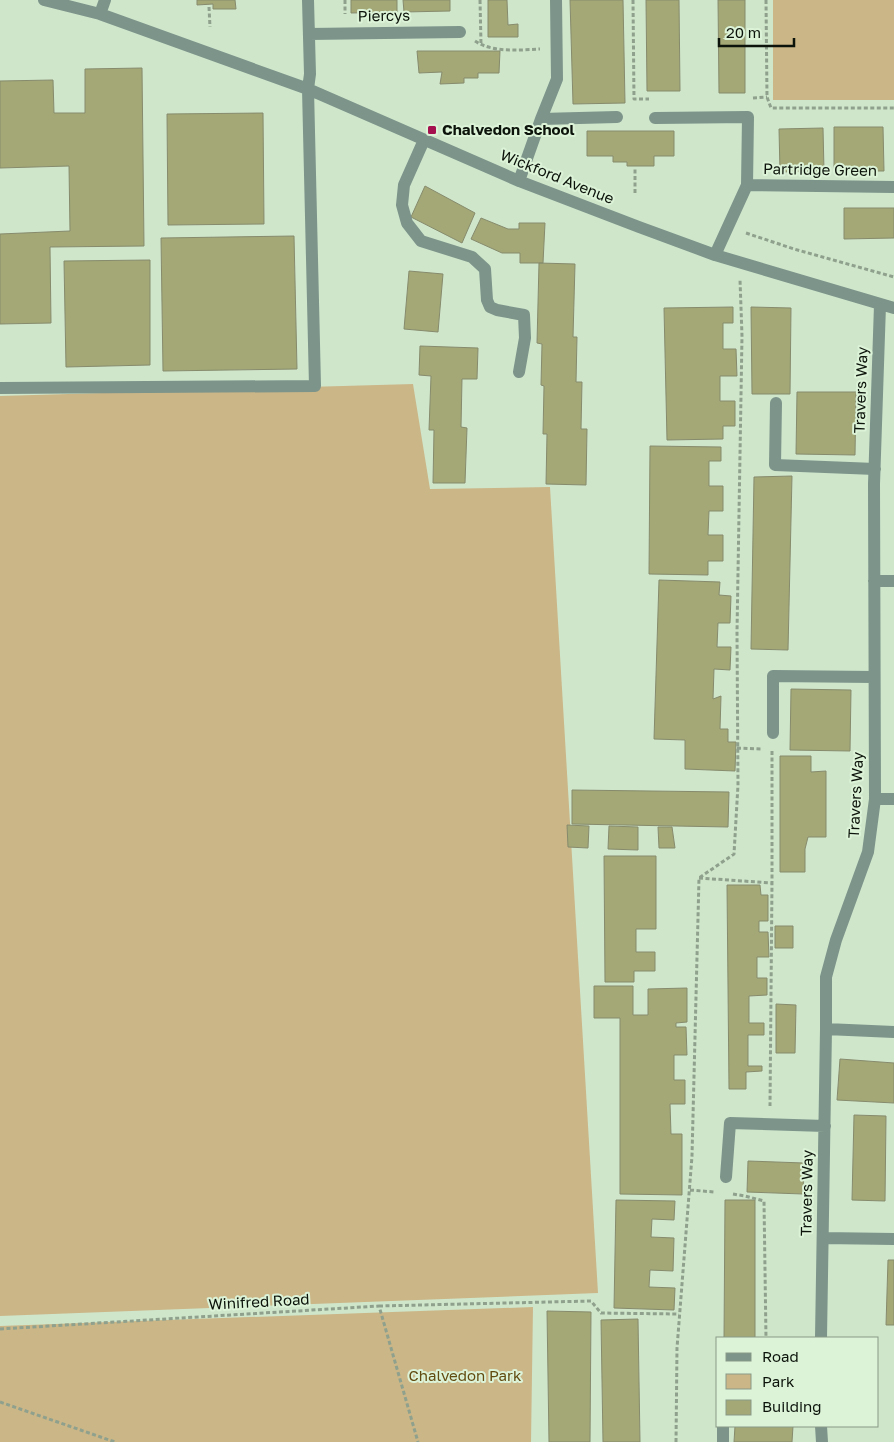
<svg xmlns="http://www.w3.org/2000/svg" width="894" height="1442" viewBox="0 0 894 1442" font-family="'Golos Text',sans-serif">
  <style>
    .green { fill: #cbb688 }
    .building { fill: #a3a876; stroke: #878b6d }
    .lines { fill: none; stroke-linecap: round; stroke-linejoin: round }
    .path { stroke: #8fa18c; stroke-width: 3; stroke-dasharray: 4 2.5; stroke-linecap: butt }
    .minor { stroke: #7c948a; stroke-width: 12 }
    .poi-dot { fill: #a5114e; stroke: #dcf3d8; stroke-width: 2 }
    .labels { text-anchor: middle; stroke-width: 4; stroke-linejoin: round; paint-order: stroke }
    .street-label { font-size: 15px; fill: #0c130a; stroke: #dcf3d8 }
    .poi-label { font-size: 15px; font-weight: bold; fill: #0c130a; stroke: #dcf3d8; text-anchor: start }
    .park-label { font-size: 15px; fill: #624b10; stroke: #dcf3d8 }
  </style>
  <rect width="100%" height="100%" fill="#cfe6cb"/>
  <!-- green -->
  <path class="green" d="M773 0H894V100H773Z
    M413 384 430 489 550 487 598 1293 0 1316V396Z
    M533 1307 531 1442H0V1326Z"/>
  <!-- building -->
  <path class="building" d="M197 0H235L236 9H213V4L197 5Z
    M351 0H397V12L351 13Z
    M403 0H450V11L404 12Z
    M488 0H507L508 25 518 24V37H488Z
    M570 0H623L625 103 573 104Z
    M646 0H679L680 91H647Z
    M718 0H745V93H719Z
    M417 51H500L499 73H478V78H464V83L440 84 442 72 419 73Z
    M142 68 144 246 50 247 51 323 0 324V234L70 231 69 166 0 168V81L53 80 54 113H85V69Z
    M263 113 264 224 168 225 167 114Z
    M834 127H883L884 171H834Z
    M823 128 824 171 780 172 779 129Z
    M587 131H674V156H654V166H627V162H613V156H587Z
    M425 186 475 213 462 243 411 217Z
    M844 208H894V238L844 239Z
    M481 218 508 229H519V223H545L543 263H520V253H502L471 239Z
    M294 236 297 369 163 371 161 238Z
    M150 260V365L66 367 64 261Z
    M539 263 575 264 573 337H577L576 382H582L581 429H587L586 485 546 484 547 434H543L544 386 541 385 542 344 537 343Z
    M409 271 443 274 438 332 404 329Z
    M733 307V323H723V349H736L737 376H720V401H735V426H723V439L667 440 664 308Z
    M751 307 791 308 790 394H752Z
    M420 346 478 348 477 379H462L461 427 467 428 465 483H433L434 430H429L431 376 419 375Z
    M797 392H856L855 455 796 454Z
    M650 446 721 447V461H709V486H723V511H709L708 535H723V561H708V575L649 574Z
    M792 476 788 650 751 649 754 477Z
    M659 580 720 582 719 595 731 596 730 623H718L717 647H731L730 670 714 669 713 699 721 696 720 729H728V742H736L735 771 685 769V740L654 739Z
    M791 689 851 690 850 751 790 750Z
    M780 756H811V772L826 771V837H808L805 849V872H780Z
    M572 790 729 792 728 827 572 824Z
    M567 825 589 826 588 848 568 847Z
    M609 826 638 827V850L608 849Z
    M658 827H672L675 848H659Z
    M604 856H656V929H636V952H655V971H634V982H605Z
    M727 885H760L761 895H768V921H759V932H768L769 957H757V978H767V995L749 996V1023H764V1035H748V1066H762V1071L746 1072V1089H729Z
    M775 926H793V948H775Z
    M594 986H633V1015H648V989L687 988V1022L676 1023V1027H686L687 1055H674V1080H685V1104H670L671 1134H682V1195L620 1194V1018H594Z
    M776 1004 796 1005 795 1053H776Z
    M840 1059 894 1063V1103L837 1100Z
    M854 1115 886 1116 885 1201 852 1200Z
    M748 1161 804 1163 803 1194 747 1192Z
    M616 1200 675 1201 674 1220 652 1219 651 1237 674 1238 673 1271 650 1270 649 1287 675 1288 674 1310 614 1308Z
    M725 1200H755V1338H724Z
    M888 1260H894V1325H886Z
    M547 1311 591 1312 590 1442H549Z
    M638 1319 640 1442H603L601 1320Z
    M735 1426H793L792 1442H734Z"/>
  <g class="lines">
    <!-- path -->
    <path class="path" d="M345 0V14
      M480 0 481 44
      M633 0 634 99H649
      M766 0 767 97 771 108H894
      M209 7 210 27
      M475 41C493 53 519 50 540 49
      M753 98 767 97
      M635 193V168
      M746 233 794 249 894 277
      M737 748 763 749
      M772 751V883
      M699 878 772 883 770 1106
      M690 1190 714 1192
      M733 1194 745 1196 764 1201 766 1338
      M379 1306 591 1301 601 1313 679 1314
      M0 1329 379 1306 418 1442
      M0 1402 115 1442
      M676 1442 677 1348 692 1156 699 878 734 854 738 785 737 632 742 336 740 280"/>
    <!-- minor -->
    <path class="minor" d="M44 0 100 14 308 89 519 181 639 227 715 255 894 308
      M100 14 105 0
      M309 34 460 32
      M655 118 748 117 747 185 715 255
      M541 119 617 117
      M424 140 404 185 402 205 407 223 421 241 472 257 485 269 487 300 490 307 497 310 524 315 525 338 519 372
      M519 181 541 119 557 79 556 0
      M747 185 893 187
      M0 388 315 386 308 89 310 74 308 0
      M776 403 775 465 875 469
      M874 581H894
      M773 733V676L874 677
      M875 799H894
      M826 1029 894 1032
      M726 1177 730 1123 825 1126
      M823 1238 894 1239
      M821 1338 826 1029V977L836 940 868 852 875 799 874 484 880 305
      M821 1426 822 1442
      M723 1441V1426"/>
  </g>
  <!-- markers -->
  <rect class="poi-dot" x="427" y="125" width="10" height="10" rx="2.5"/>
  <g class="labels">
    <!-- street labels -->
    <g class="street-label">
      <text transform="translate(384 16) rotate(-1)" y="5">Piercys</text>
      <text transform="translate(820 170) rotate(1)" y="5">Partridge Green</text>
      <text transform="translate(557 177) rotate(22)" y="5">Wickford Avenue</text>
      <text transform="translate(861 390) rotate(-88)" y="5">Travers Way</text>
      <text transform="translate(856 795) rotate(-87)" y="5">Travers Way</text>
      <text transform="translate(807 1193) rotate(-89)" y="5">Travers Way</text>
      <text transform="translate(259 1302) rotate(-3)" y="5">Winifred Road</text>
    </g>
    <!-- poi labels -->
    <g class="poi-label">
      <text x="442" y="135">Chalvedon School</text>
    </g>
    <!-- park labels -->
    <g class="park-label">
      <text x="465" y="1381">Chalvedon Park</text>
    </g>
  </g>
  <!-- legend -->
  <rect x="716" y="1337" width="162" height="90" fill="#dcf3d8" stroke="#899986"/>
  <rect x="726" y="1353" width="25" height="8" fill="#7c948a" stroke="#899986"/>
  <text x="762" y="1362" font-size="15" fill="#0c130a">Road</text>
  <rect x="726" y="1374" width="25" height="15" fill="#cbb688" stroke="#899986"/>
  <text x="762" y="1387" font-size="15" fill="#0c130a">Park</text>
  <rect x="726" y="1400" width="25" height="15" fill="#a3a876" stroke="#899986"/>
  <text x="762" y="1412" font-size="15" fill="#0c130a">Building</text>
  <!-- scale -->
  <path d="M719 38v8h75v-8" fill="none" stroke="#0c130a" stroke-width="2.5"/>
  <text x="726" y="38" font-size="15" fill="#0c130a" stroke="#dcf3d8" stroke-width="4" paint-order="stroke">20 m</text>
</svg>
